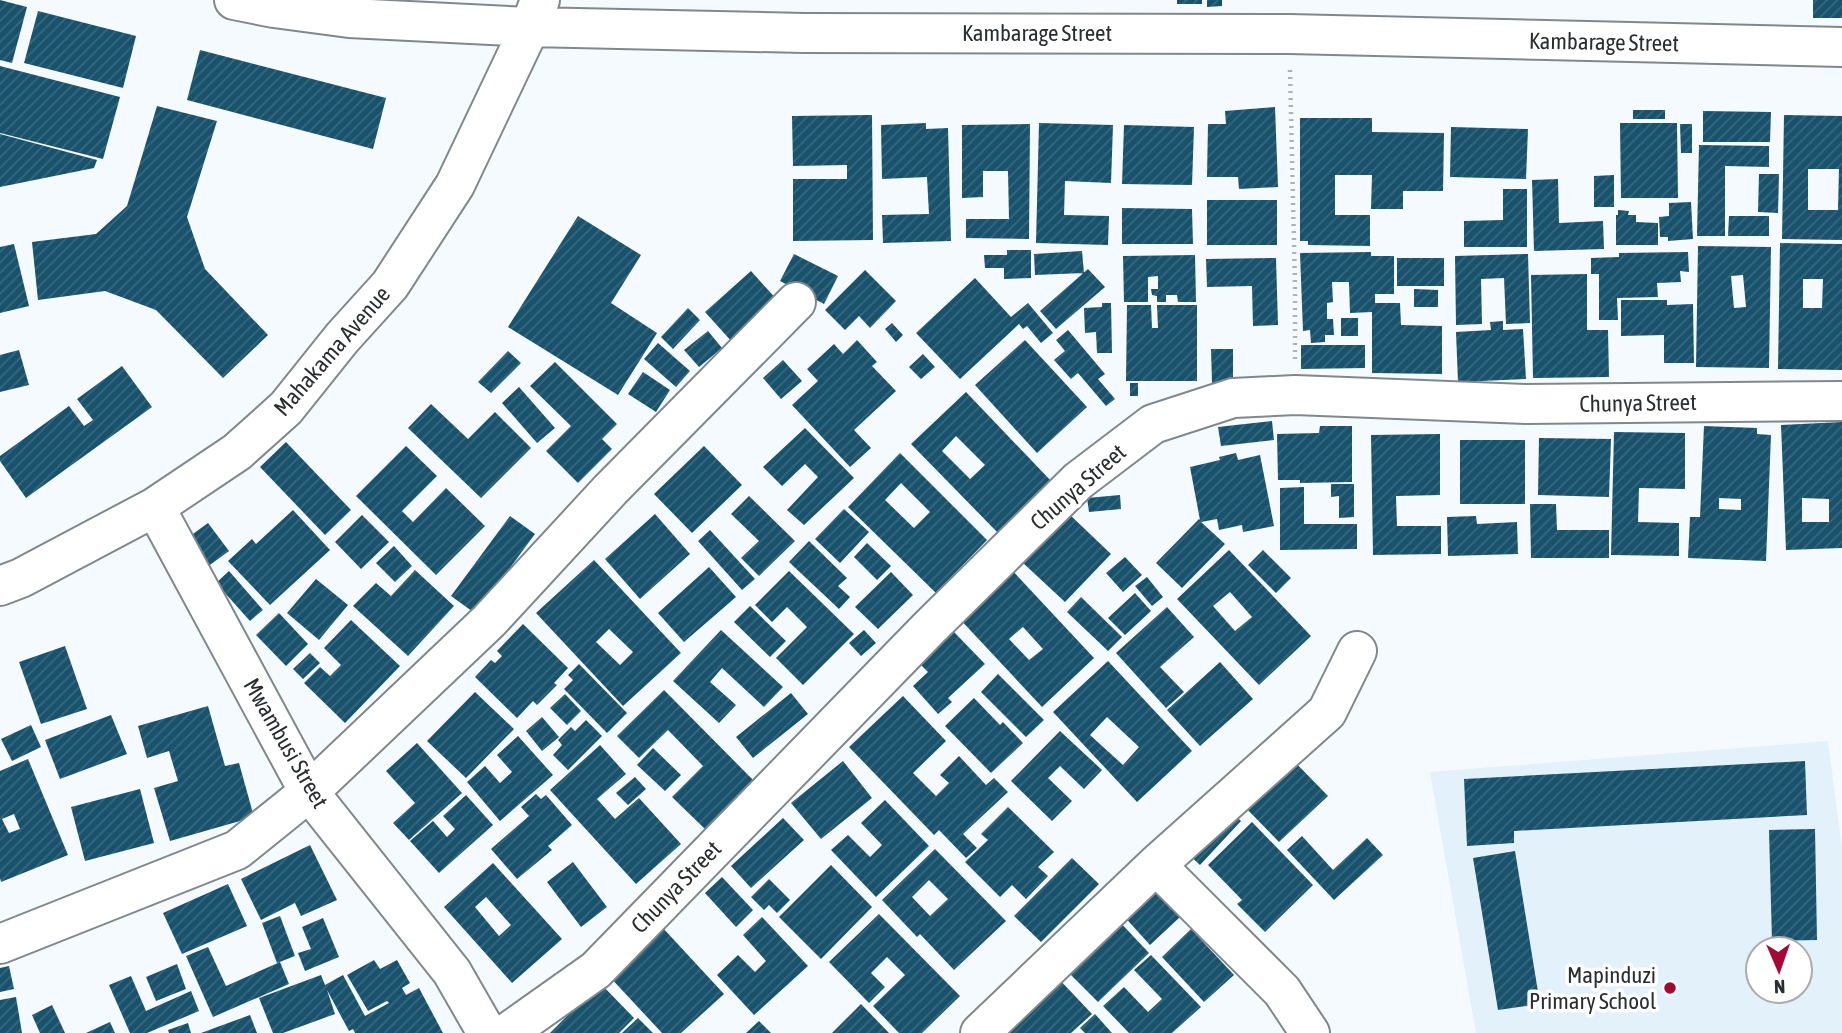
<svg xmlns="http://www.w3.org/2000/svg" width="1842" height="1033" viewBox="0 0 1842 1033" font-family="'Asap Condensed',sans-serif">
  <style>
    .built { fill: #e2f1fa; fill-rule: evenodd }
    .building { fill: url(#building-hatch); fill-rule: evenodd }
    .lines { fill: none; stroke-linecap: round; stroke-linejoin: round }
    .minor-casing { stroke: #81888c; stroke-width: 42 }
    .path { stroke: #adb2b5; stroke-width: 4.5; stroke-dasharray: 2 5; stroke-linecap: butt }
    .minor { stroke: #fff; stroke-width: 38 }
    .poi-dot { fill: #a40834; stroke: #fff; stroke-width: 2.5 }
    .labels { text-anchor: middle; stroke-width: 7; stroke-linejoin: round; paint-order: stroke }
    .street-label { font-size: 23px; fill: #2b2e30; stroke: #fff }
    .poi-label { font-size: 23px; fill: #2b2e30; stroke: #fff; text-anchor: end }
  </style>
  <defs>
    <pattern id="building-hatch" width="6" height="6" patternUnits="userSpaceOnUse" patternTransform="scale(1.75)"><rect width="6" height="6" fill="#18526c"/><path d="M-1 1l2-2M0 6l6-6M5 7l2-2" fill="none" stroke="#39687d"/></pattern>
  </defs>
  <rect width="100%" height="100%" fill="#f4fafe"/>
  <!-- built -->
  <path class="built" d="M1828 741 1842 849V1033H1476L1430 772ZM1758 949H1800V991H1758Z"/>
  <!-- building -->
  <path class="building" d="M0 0 27 7 12 63 0 60Z
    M1177 0H1202V4H1177Z
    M1207 0H1222V6L1207 7Z
    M1813 0H1842V18H1813Z
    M38 11 136 36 123 88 24 63Z
    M200 50 386 98 373 149 187 100Z
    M0 66 120 97 103 159 0 133Z
    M157 106 217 121 187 217 205 269 268 335 223 378 156 310 105 291 38 300 32 242 96 234 127 206Z
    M1275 107 1278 187 1239 189 1238 177H1207L1208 124H1226L1225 111Z
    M1633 110H1665V119H1633Z
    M1703 111 1771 112 1770 142H1703Z
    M872 115 873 240 793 241V179H847V165L793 166 792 116Z
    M1784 115 1842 116V240L1782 239ZM1808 169H1839L1838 210H1808Z
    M1300 118H1372V132L1444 133 1443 191H1403V209H1371L1372 175H1335V215H1370V246L1308 245V241H1300Z
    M926 123V129L948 128 951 241 883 243 882 215 929 214 927 177 882 179 881 125Z
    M1039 123 1113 125 1111 183 1065 181 1064 215 1109 216 1108 245 1036 243Z
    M1620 123H1677L1678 198H1621Z
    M1030 124 1029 239 966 238V219H1009L1008 171H983V197L962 198V125Z
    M1680 124H1692V153H1681Z
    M1124 125 1194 127 1192 185 1122 184Z
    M1451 127 1528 129 1526 179 1450 177Z
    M0 134 97 160 94 168 0 187Z
    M1699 145 1769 146V167L1725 166V236H1697Z
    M1759 174H1779L1778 213 1758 212Z
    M1614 175V207H1594V176Z
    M1558 179 1559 223 1603 221 1604 249 1534 251 1532 180Z
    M1503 189H1527V247H1464V221L1503 220Z
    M1207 200H1277V245H1207Z
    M1691 202 1693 239 1668 241V237H1660L1659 217 1669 216V203Z
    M1122 208 1192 209 1193 244H1122Z
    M1618 210 1629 211 1628 215H1636V222L1658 223V245H1616V215H1618Z
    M578 216 641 255 611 303 657 333 618 395 508 327Z
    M1729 216H1769V236H1728Z
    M1780 243 1842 244V370L1778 369ZM1803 279H1823L1822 308H1803Z
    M14 244 29 306 0 313V247Z
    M1698 246 1771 247 1769 368 1696 367ZM1743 275 1746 307 1734 308 1731 276Z
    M1007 250H1031V278L1004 279V268H985L984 255H1007Z
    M1082 251 1084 273 1035 275 1034 254Z
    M1371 252V256H1394V294H1375V303H1400L1401 325 1442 326V374L1372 373V312L1350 313 1349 282H1332L1333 302 1327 303V319H1333L1334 335H1325V342L1311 343 1310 330 1303 331 1300 253Z
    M1688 252 1689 272 1680 271 1681 282 1657 283 1658 297 1617 298 1618 320H1599V274H1591V258L1619 257V253Z
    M794 254 838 276 824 304 780 281Z
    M1528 254 1530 323 1506 324 1504 278 1481 279 1482 324 1456 325 1455 256Z
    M1195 255 1196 302H1178L1177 295H1166V302H1157V296L1152 295 1151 289H1158V276L1148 277V302H1124L1123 256Z
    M1276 258 1278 325 1253 326 1252 286 1207 287 1206 259Z
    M1397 258H1444V286H1397Z
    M1088 269 1105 287 1056 329 1040 311Z
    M865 270 896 301 870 328 859 316 845 330 825 310Z
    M751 271 779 302 733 343 705 312Z
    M1587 274V330H1608L1609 377 1533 378 1531 275Z
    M975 278 1011 317 1028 303 1053 333 1041 343 1027 326 1023 329 1019 324 960 379 916 333Z
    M1414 289 1438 290V307H1414Z
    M1621 300H1667V305L1693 304 1694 363H1664V335L1621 336Z
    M1102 303H1111L1112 353H1097L1096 332 1085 333 1084 308 1102 307Z
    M1127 305H1151L1152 328H1158L1157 305H1197V381H1126Z
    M688 308 700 320 673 349 661 337Z
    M1341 318H1358V336H1341Z
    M1503 321V330L1523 329 1526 379 1458 382 1456 332 1491 330 1490 322Z
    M892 323 903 335 896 342 885 329Z
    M1068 330 1105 374 1098 379 1115 399 1106 406 1078 373 1071 379 1054 360 1065 351 1056 340Z
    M708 331 722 348 699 367 684 350Z
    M857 340 877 362 872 366 896 391 854 430 871 448 850 467 792 405 818 381 807 369 834 344 843 354Z
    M1025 340 1087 407 1037 453 975 385Z
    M658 343 690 371 676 387 644 359Z
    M1301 345H1365V368L1301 369Z
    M1211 349H1233V384L1212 383Z
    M19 350 29 385 0 392V355Z
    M508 351 521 363 491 393 478 382Z
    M923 354 935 367 921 379 909 367Z
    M783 360 802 381 781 399 763 378Z
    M555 362 617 424 602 439 612 449 578 483 546 451 571 426 530 386Z
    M122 366 152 407 26 498 0 461V456L69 406 84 426 93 420 77 399Z
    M643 372 670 390 656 412 628 394Z
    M1130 383H1138V396H1130Z
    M519 387 555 428 537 443 502 403Z
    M966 392 1052 482 998 533 911 444ZM956 436 985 465 970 479 942 451Z
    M431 404 468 439 495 412 531 448 481 498 408 428Z
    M1272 421 1274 440 1221 446 1218 427Z
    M1842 422V548L1786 550 1781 425ZM1802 498 1829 499V522H1802Z
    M1320 426H1352V482L1300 483V480H1278L1277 434 1319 433Z
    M1704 426 1757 428V434L1771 435 1766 561 1688 558 1690 517H1700ZM1719 498 1741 499V510L1719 509Z
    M805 428 854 478 804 525 787 510 818 477 805 464 782 486 763 467Z
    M1614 432 1685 433V489L1639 488 1638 522 1679 523V556L1611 555Z
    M1440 434V495L1396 496 1397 526H1441V554L1373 555 1371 435Z
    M1539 438 1611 439 1609 497 1538 495Z
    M1460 440H1525V504H1460Z
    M286 442 351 510 325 535 260 467Z
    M406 446 437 476 402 511 413 522 446 488 485 526 436 575 356 496Z
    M704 446 742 485 692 533 654 494Z
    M900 453 987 540 936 593 848 507ZM901 483 930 512 914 528 885 500Z
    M1236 453 1238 460 1260 455 1274 526 1243 532 1242 525 1219 530 1217 519 1201 522 1225 544 1182 588 1156 563 1199 519 1200 520 1190 467 1220 460 1219 457Z
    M1331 484H1354V517L1339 518V496L1331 497Z
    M1304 487V524H1357V549L1280 550V488Z
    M1120 495 1121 509 1089 512 1087 498Z
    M749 496 795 541 759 576 741 558 759 541 731 514Z
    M1530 504H1556L1557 530H1609V558H1531Z
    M844 509 869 532 840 563 815 539Z
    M293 510 330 550 270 605 228 561 252 539 256 544Z
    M655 514 690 554 640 599 605 559Z
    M1069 514 1111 554 1065 602 1022 562Z
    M362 515 389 542 361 569 335 542Z
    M510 516 535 534 476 614 451 596Z
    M1476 516 1477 524 1517 522 1518 554 1448 556 1447 517Z
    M208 523 229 551 203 570 182 542Z
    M710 530 755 579 742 590 698 541Z
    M809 541 847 578 838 586 850 597 839 609 789 562Z
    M867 543 891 566 877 580 854 557Z
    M394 546 412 566 395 582 376 563Z
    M1229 550 1311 636 1259 685 1177 599ZM1230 592 1252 617 1235 631 1213 606Z
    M1263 550 1291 578 1276 593 1248 565Z
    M1125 557 1142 575 1123 592 1106 573Z
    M594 560 681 653 623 706 536 613ZM609 629 633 652 620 665 596 642Z
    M709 567 736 597 684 642 658 613Z
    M1010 568 1094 658 1042 707 957 616ZM1023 627 1043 649 1029 660 1009 639Z
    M415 570 454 606 408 656 353 606 376 583 391 596Z
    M229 571 263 610 250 621 216 583Z
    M789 571 854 634 803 685 776 658 807 627 787 607 772 622 755 605Z
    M891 572 913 595 878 629 855 607Z
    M1147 577 1163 597 1152 606 1135 586Z
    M316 579 348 605 319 640 287 613Z
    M1135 593 1151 611 1125 635 1108 618Z
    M1081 597 1122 637 1108 651 1067 612Z
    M750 606 786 641 770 657 734 622Z
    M1167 607 1194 637 1160 667 1184 692 1166 708 1116 653Z
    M279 613 308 644 286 666 256 635Z
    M351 620 400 666 345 723 304 683 320 667 330 676 341 665 324 648Z
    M523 624 568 668 554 683 557 685 537 705 533 701 517 718 475 677 491 660 495 663 502 656 497 651Z
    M721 630 783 687 764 707 722 668 710 682 736 705 719 723 673 681Z
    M864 630 876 643 861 656 849 643Z
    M954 632 985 664 948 698 952 702 938 714 913 686 928 672 920 664Z
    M65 646 87 709 41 724 19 662Z
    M310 653 320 663 303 679 293 669Z
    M1108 661 1192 751 1137 802 1053 712ZM1107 717 1139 747 1123 765 1090 735Z
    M1220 662 1253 699 1200 746 1167 710Z
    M579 664 627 713 607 733 564 689 573 680 568 675Z
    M998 674 1044 720 1026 737 981 692Z
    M664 690 755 782 706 830 672 797 703 766 668 730 639 758 617 736Z
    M475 692 514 729 466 778 427 741Z
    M791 693 808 714 753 758 736 737Z
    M565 694 581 711 567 725 550 708Z
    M903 696 946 741 913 773 936 796 949 783 940 775 959 756 986 785 994 778 1008 792 963 834 977 848 966 858 939 830 934 835 849 747Z
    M974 698 1000 725 1003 722 1023 743 991 773 945 726Z
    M208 706 225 766 239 763 254 817 170 841 154 788 178 781 169 751 147 758 138 726Z
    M111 715 127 754 60 779 45 740Z
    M542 717 559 737 542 751 526 731Z
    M586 720 602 736 568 770 553 755 562 745 558 740 571 727 575 731Z
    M31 725 41 747 12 761 1 739Z
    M1060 731 1102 770 1084 789 1060 766 1048 778 1072 801 1052 821 1011 781Z
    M518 736 553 775 500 821 467 782 485 766 500 783 512 772 497 755Z
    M417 743 462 793 409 840 393 823 415 803 386 771Z
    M600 745 626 774 597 799 615 819 639 798 681 844 636 884 550 790Z
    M653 748 681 775 665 791 637 765Z
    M1288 755 1328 796 1279 842 1240 802Z
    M28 759 68 855 1 882 0 878V771ZM14 814 20 829 9 833 2 819Z
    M843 761 872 798 821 839 791 803Z
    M1805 761 1807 815 1514 831V843L1467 846 1464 779Z
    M635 777 646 789 628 805 616 793Z
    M140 789 154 843 85 861 71 807Z
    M536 794 541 799 546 795 572 825 548 846 552 850 517 879 491 849 529 816 521 807Z
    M466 795 493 825 439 873 410 841 433 821 447 837 455 829 443 816Z
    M885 800 929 846 876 897 831 850 848 835 870 857 882 845 861 823Z
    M1008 807 1054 852 1038 867 1048 876 1026 899 1012 885 1000 897 965 862 988 840 981 834Z
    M1228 809 1241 821 1200 865 1186 852Z
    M783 818 804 840 751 888 731 866Z
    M1252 822 1313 885 1265 932 1237 904 1242 900 1208 865Z
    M1815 829 1817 940 1772 941 1769 830Z
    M1302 836 1333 870 1367 838 1383 855 1334 900 1287 850Z
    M310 845 337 900 301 916 295 903 261 920 241 879Z
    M935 849 1006 921 954 970 920 934 917 937 882 900ZM929 880 948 899 930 916 912 897Z
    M1515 851 1540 1004 1498 1010 1473 858Z
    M1072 858 1099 884 1041 942 1014 916Z
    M573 862 607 907 581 927 547 882Z
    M493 863 562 939 512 983 444 907ZM486 897 511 925 499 936 475 907Z
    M831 865 872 907 821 959 779 917Z
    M722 877 753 910 736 927 705 893Z
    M769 879 790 900 777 913 769 905 764 910 751 897Z
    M228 884 247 926 182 954 163 913Z
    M1151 886 1180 917 1150 945 1121 913Z
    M879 914 960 996 922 1033H899L873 1006 905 975 887 957 871 973 885 987 869 1003 829 962Z
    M280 916 295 956 277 963 262 923Z
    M762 917 808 966 754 1015 717 975 738 955 755 972 766 961 743 935Z
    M323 918 339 957 305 971 298 953 311 949 302 927Z
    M1116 918 1149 953 1098 1002 1064 968Z
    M662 927 724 994 681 1033H662L608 975Z
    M1191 929 1234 975 1204 1002 1162 957Z
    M208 947 226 986 280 962 289 984 213 1017 186 956Z
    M1151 955 1201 1007 1172 1033H1129L1103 1006 1124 987 1148 1012 1162 999 1134 970Z
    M374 960 380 969 397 960 410 983 402 988 406 995 419 988 443 1033H355L353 1029 349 1031 327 990 335 1014 283 1033H273L259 998 321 975 325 985 343 975 365 1016 389 1003 387 1001 368 1011 347 975Z
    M177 964 186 989 156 1001 146 977Z
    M9 966 14 989 0 992V968Z
    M131 976 146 1011 191 991 199 1011 147 1033H130L109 985Z
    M1057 977 1092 1014 1071 1033H1001Z
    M600 983 634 1018 619 1033H550Z
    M16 997 22 1033H0V1000Z
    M861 1004 889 1033H832Z
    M52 1005 65 1033H40L32 1015Z
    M1095 1014 1112 1033H1085L1080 1028Z
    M250 1015 257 1033H201Z
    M638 1018 653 1033H622Z
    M759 1021 771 1033H746Z
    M110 1022 115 1033H86Z
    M188 1023 191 1033H169L168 1030Z"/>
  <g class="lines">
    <!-- minor casing -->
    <g class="minor-casing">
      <path id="minor" d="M234 0 274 8 349 18 530 27 804 33 1289 34 1842 47
        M155 507 309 792 452 972 487 1033
        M0 586 21 578 155 507 237 452 286 408 342 338 390 285 455 185 530 27 540 0
        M1156 865 1282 991 1310 1033
        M0 944 237 850 309 792 489 621 611 489 796 302
        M507 1033 596 970 929 628 1078 481 1153 424 1233 398 1295 395 1526 404 1842 401
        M980 1033 1156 865 1327 712 1357 651"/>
    </g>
    <!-- path -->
    <path class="path" d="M1290 70 1295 286V359"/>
    <!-- minor -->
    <use href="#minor" class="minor"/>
  </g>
  <!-- markers -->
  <circle class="poi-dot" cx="1670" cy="988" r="7"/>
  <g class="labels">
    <!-- street labels -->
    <g class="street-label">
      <text x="1037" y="41">Kambarage Street</text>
      <text transform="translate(1604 42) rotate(1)" y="8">Kambarage Street</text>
      <text transform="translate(332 351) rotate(-49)" y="8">Mahakama Avenue</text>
      <text transform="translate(1638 403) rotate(-1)" y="8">Chunya Street</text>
      <text transform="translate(1078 487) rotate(-41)" y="8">Chunya Street</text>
      <text transform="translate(286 743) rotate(60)" y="8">Mwambusi Street</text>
      <text transform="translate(676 887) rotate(-46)" y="8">Chunya Street</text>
    </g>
    <!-- poi labels -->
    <g class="poi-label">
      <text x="1656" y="983">Mapinduzi<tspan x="1656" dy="26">Primary School</tspan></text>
    </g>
  </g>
  <!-- north arrow -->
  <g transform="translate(1779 970) rotate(178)"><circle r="33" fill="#ffffff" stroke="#aaabac" stroke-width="2"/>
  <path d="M0-5L12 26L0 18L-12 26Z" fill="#a40834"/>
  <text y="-10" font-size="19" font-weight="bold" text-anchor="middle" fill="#2b2e30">N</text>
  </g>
</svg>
